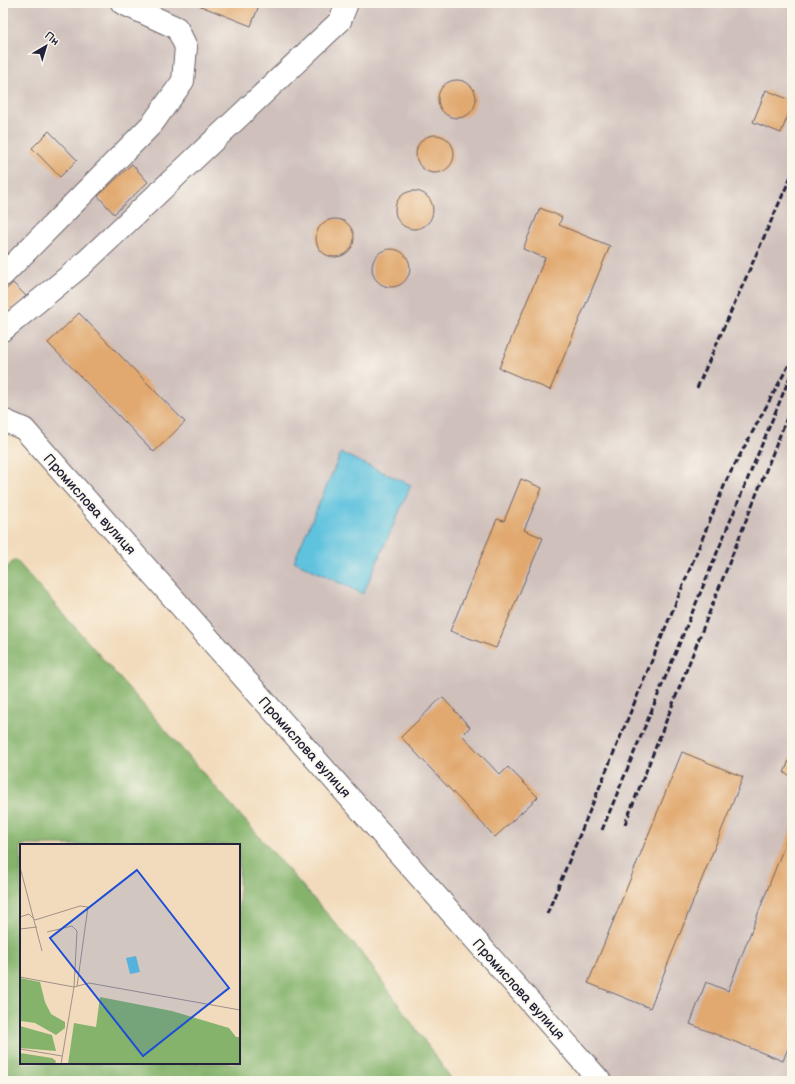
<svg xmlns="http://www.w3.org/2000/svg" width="795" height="1084" viewBox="0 0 795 1084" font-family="'Balsamiq Sans',sans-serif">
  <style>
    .industrial { fill: #cfc0bb }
    .forest { fill: #85b36c; stroke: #546a54; fill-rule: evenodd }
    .water { fill: #60c3de; stroke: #41728c }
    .building { fill: #e1a970 }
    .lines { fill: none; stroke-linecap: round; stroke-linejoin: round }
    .minor-casing { stroke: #6b6368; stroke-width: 24 }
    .minor { stroke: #fff; stroke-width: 22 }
    .rail { stroke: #22223b; stroke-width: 3; stroke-dasharray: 6 3; stroke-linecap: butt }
    .labels { text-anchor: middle; stroke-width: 3.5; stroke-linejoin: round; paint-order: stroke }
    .street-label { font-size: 14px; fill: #22223b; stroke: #fbf7ec }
    .inset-road { fill: none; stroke: #9f9188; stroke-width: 1 }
    .view { fill: #1d4ed8; fill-opacity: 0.15; stroke: #1d4ed8; stroke-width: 2 }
    .inset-edge { fill: none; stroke: #22223b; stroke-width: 2 }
  </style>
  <rect width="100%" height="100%" fill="#fbf7ec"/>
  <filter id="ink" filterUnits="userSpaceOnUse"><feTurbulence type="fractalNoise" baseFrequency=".025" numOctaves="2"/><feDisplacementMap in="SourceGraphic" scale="8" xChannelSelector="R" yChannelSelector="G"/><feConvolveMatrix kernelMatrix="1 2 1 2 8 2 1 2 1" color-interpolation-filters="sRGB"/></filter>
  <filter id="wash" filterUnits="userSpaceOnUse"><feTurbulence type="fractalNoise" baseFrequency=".012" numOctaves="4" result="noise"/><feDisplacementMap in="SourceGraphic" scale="16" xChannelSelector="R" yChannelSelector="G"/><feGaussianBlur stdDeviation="0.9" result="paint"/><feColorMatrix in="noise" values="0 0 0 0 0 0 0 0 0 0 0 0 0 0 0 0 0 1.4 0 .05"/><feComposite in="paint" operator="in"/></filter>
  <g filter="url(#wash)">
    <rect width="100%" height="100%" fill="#f2dbbc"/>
    <!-- industrial -->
    <path class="industrial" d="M3 3H792V1081H616L3 407Z"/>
    <!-- forest -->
    <path class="forest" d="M15 559 365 957 453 1081H3V572ZM21 845H239V1063H21Z"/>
    <!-- water -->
    <path class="water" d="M341 453 411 485 363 594 294 561Z"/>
    <g id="blocks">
      <!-- building -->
      <path class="building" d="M193 3H260L251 26Z
        M438 99a19 19 0 1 1 38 0a19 19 0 1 1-38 0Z
        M766 90 792 101V105L781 133 753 122Z
        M49 131 77 160 60 177 32 148Z
        M416 154a19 19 0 1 1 38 0a19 19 0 1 1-38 0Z
        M132 164 148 182 114 214 98 196Z
        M395 210a19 19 0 1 1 38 0a19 19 0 1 1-38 0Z
        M540 208 562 217 559 225 610 246 550 390 499 368 545 258 523 249Z
        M316 238a19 19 0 1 1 38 0a19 19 0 1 1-38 0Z
        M372 268a19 19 0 1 1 38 0a19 19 0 1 1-38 0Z
        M13 283 26 296 4 317 3 316V292Z
        M79 313 185 422 154 452 48 343Z
        M521 479 542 488 524 530 543 538 496 648 450 631 497 519 504 521Z
        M442 697 470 727 462 735 500 775 508 767 538 797 495 837 401 737Z
        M682 752 743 777 650 1008 588 983Z
        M792 753V776L784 773Z
        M792 826V1038L783 1061 690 1024 706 982 728 991Z"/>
    </g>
  </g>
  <g filter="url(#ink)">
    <use href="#blocks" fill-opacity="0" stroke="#6b6368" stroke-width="1"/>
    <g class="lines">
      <!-- minor casing -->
      <g class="minor-casing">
        <path id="minor" d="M3 275 152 124 183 81 186 47 177 28 122 3
          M3 330 80 267 340 21 347 3
          M3 420 24 429 600 1081"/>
      </g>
      <!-- minor -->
      <use href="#minor" class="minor"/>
      <!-- rail -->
      <path class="rail" d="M697 388 792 174
        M625 824 792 405
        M602 830 792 372
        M547 914 727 479 792 359"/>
    </g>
  </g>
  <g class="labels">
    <!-- street labels -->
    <g class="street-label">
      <text transform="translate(90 504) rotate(48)" y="5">Промислова вулиця</text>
      <text transform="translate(305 747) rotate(48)" y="5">Промислова вулиця</text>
      <text transform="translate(519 989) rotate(48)" y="5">Промислова вулиця</text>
    </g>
  </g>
  <!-- overview -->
  <g transform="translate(20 844)">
    <rect width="220" height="220" fill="#f2dbbc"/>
    <path d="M0 134 20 138 25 158 31 170 45 178V184L36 191 15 179 0 177ZM80 153 152 167 209 184 216 193H220V220H48L54 179 76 183ZM0 182 32 191 36 207 0 204ZM0 209 32 214 36 217 35 220H0Z" fill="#85b36c"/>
    <path d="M116 112 120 128 110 130 106 114Z" fill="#60c3de"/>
    <path class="inset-road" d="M0 23 22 107M0 73 9 70 15 76 60 62 68 63 57 142M0 85 17 83M27 88 52 82 57 87 54 143 41 220M0 133 54 143 69 139 220 166M0 205 42 212"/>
    <path class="view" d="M117 26 209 144 123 212 30 94Z"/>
    <rect width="220" height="220" class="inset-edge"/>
  </g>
  <!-- margin -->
  <rect width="795" height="1084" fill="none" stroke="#fbf7ec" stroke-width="16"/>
  <!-- north arrow -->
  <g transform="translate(46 46) rotate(38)" stroke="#fbf7ec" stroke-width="3" paint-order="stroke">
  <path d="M0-3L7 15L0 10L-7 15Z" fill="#22223b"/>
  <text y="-6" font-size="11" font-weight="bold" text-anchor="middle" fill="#22223b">Пн</text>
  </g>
</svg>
